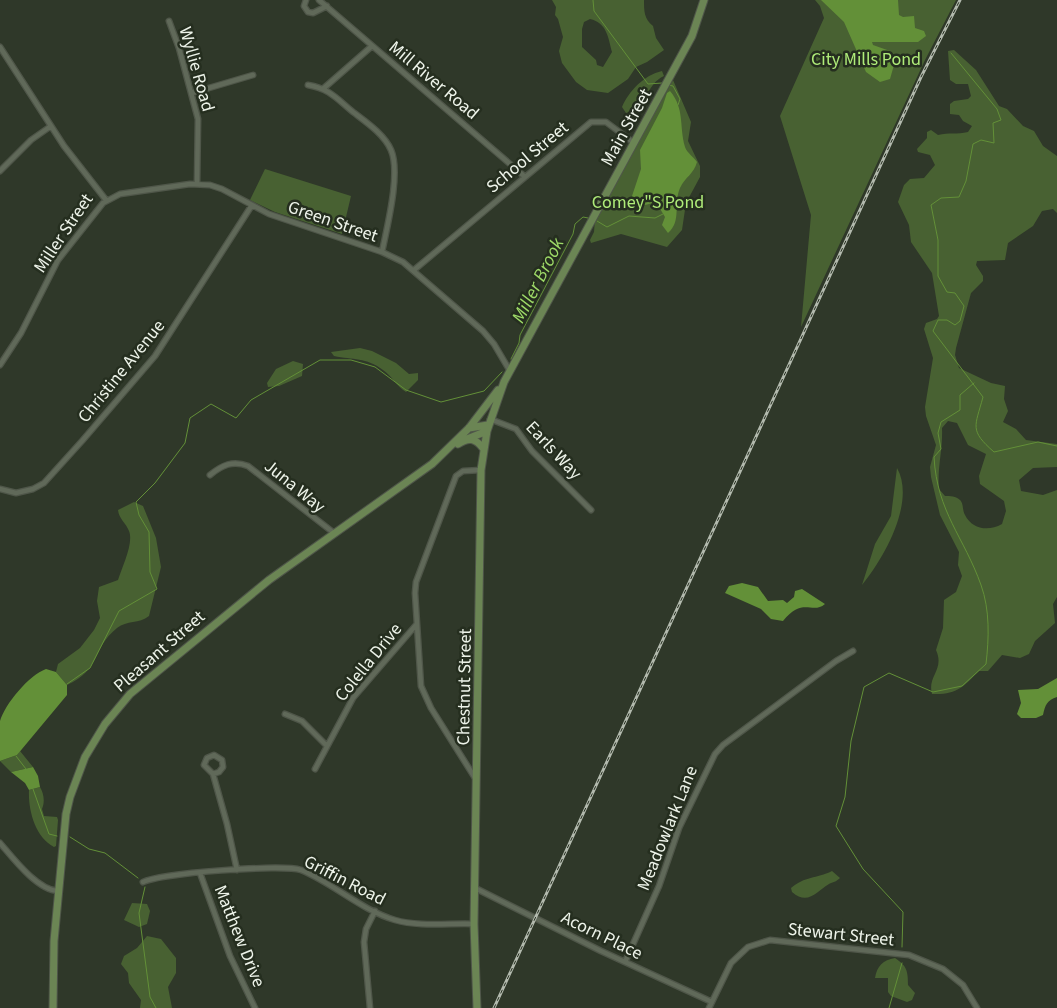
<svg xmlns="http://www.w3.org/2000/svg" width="1057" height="1008" viewBox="0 0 1057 1008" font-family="'Source Sans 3',sans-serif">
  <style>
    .green { fill: #486132; fill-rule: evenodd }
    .water { fill: #639038 }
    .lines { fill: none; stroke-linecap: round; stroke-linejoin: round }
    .stream { stroke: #639038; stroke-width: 1 }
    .street-casing { stroke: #4f5649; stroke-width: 7 }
    .secondary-casing { stroke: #4f5649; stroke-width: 9 }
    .street { stroke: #606959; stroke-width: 4.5 }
    .secondary { stroke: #6b8554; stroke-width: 7 }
    .rail-casing { stroke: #b3baae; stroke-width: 3 }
    .rail { stroke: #252e1f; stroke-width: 1; stroke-dasharray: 4; stroke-linecap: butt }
    .labels { text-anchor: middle; stroke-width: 5; stroke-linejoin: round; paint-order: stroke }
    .park-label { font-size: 18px; fill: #afec79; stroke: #252e1f }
    .street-label { font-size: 18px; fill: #eef4ea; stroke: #252e1f }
    .water-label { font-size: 19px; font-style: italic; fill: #9eda68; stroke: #252e1f }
  </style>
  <rect width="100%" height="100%" fill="#2f3829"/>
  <!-- green -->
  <path class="green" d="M552 0H644C644 11 644 19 653 26L656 38 664 50 647 62 636 67 628 79 608 93 587 90 576 82 562 63 559 51 563 37 558 19 555 15 556 7ZM590 19C607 23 608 37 612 52L603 67 597 65 596 60 582 47V29L584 22Z
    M815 0H956L925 60 801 327 811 215 780 116 824 18 820 6Z
    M954 50 976 70 999 106 1007 109 1023 126 1034 131 1043 146 1057 156V213L1053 209 1042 211 1033 226 1008 243 1005 260 977 261 976 265 983 276V281L971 293 956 348 955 355 959 368 991 383 1005 386 1004 399 1008 411 1003 422 1016 429 1026 440 1057 444V467L1033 468 1019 480 1021 491 1043 495 1057 490V597L1053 604 1055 623 1035 641 1029 654 1020 658 1002 655 988 671H979C963 687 957 695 932 694 927 676 945 670 936 650L943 628 944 600 956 592 962 576 958 565 959 552 940 515 931 477 930 467 936 445 926 416 925 407 933 358 924 329 926 323 937 319 939 316 932 273 911 242 909 225 898 202 904 185 910 179 924 178 935 165 930 155 918 152 917 149 927 138V132L931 130 938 135C949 132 957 135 968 132L972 126 963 121 959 115 950 114V104L954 101 968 99 971 96 968 84H956L950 80 948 51ZM948 421 957 423 968 445 986 454 979 476 980 484 1004 501 1006 511 1002 524C988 532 972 529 965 515 962 510 964 504 960 500 956 496 950 496 945 496L939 489C937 468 943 449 942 428Z
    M662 71 664 76C647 83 646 108 626 113L622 107C629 91 644 75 662 71Z
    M673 80 691 122 688 141 700 166V177L686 203 682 230 667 247 621 234 591 243 590 240 594 232 595 219Z
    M265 169 351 196 342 234 275 212 250 200Z
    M360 348 372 351 396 363 409 374 418 373V380L406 392C397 387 392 376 383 370 366 357 353 360 334 356L331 352Z
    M293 361 303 364 302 376 279 386 268 387 267 383 276 369Z
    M897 468C916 502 884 558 862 585L875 544 891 516Z
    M134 502 143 506 156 538 161 567 149 616C139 624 127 620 117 628 91 649 102 669 67 685L56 672 58 664 80 648 94 630 100 618 97 601 99 587 118 580C122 567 134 543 129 531 126 523 119 519 118 510Z
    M20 751 33 767 11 772 0 761 17 755Z
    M40 787C44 794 45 802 42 809L44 816 57 817 58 820 56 846 54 847C35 837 28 810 29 790Z
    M832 871 840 878C836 882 833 882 829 884 817 891 808 906 792 892L791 888C805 876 816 879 832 871Z
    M132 903 147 904 150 911 147 924 139 927 124 920Z
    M147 936 161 939 176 958V973L168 987 172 1008H140L141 1000 129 983 128 973 121 964 124 956 137 948Z
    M895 958C907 966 908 971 908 985L915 993 912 1000 907 1002 891 996 888 992V978H875C877 966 883 960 895 958Z"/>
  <!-- water -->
  <path class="water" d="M821 0H898L899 15 903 17 914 16 915 28 924 31 926 36 918 42H872L873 45 890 51 894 65 890 79 880 82 866 72 844 22Z
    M670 91C685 109 679 126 685 147 687 153 694 157 697 162 694 174 685 177 680 188 673 204 682 221 668 233L662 225 665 217 659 207 653 203 645 205 635 202 632 196 641 169 640 150 662 108 667 93Z
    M742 583 758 587 768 601 783 600 787 603 794 597 795 591 802 589 825 604C812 615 803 596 783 621L771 619 761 609 725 593 729 586Z
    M46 669 56 672 67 685V695L17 755 0 761C0 749 0 732 0 721 5 704 29 675 46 669Z
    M1057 678V697C1047 700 1045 705 1043 715L1036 718H1021L1017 714 1021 703 1018 690 1038 689Z
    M33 767 38 776 40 787 29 790 25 783 11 772Z"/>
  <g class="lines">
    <!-- stream -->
    <path class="stream" d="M593 0 594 11 648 84 662 83
      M951 53 997 109 1001 120 993 123 994 143 981 140 973 144 966 181 959 197 941 198 931 205 938 240V276L947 292 955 293 964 306 960 321 955 325 947 320H938L933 331 983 397C975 427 969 430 994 452L1038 442 1057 446
      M668 85 673 86 680 99 678 105
      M597 221 607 227 629 216 655 218 663 214
      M511 359 519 343 520 335 573 234 575 224 583 217 588 218
      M67 684 90 668 119 611 157 589 150 572 149 532 139 515 136 502 155 483 185 443 190 418 211 404 236 418 251 400 320 360H351L375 367 406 390 441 402 484 391 502 372
      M16 756 26 769
      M33 789 49 834 57 836
      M70 837 89 849 105 853 138 878
      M145 887 139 913 150 997 156 1008
      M902 947 903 912 863 869 836 826 845 797 851 741 864 687 889 673 933 692 962 686 986 664C989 638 990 610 981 585 964 537 937 512 934 457L941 449 938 433 941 422 960 410V395L974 383
      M889 1008 902 963"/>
    <!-- street casing -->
    <g class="street-casing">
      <path id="street" d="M306 0 304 6 308 12 313 13 327 6
        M319 0 524 176
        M169 21 179 48 198 119 197 184
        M0 47 64 146 106 200
        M308 85C330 89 336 98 353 112 366 122 384 134 391 150 401 173 387 227 382 252
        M324 88 372 46
        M192 93 253 75
        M0 171 31 140 51 126
        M414 270 591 122H606L634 143
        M0 365 21 333 58 260 103 203 120 194 190 184 210 185 222 189 269 214 382 252 403 262 483 331 494 344 510 371
        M490 419 516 429 532 451 591 510
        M210 475C222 465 233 460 248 466L334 533
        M0 489 16 493 33 489 44 483 82 441 155 356 252 205
        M285 714 302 721 327 746
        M315 769 353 698 416 625
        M213 774 219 772 223 767 222 760 214 755 207 758 204 765 213 774 227 824 237 870
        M475 778 431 708 421 686 415 593 416 582 456 476 463 471 481 470
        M0 843C13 858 37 890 58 891
        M200 873 230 956 255 1008
        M143 882C160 873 283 864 301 870 333 883 361 910 395 920 419 927 449 923 474 924
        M475 888 601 951 712 1002
        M625 962 659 886 679 828 715 754 723 745 836 661 853 651
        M370 1008 364 942 366 929 375 911
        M709 1008 731 963 748 947 770 940 909 955 943 969 963 985 977 1008"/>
    </g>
    <!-- secondary casing -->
    <g class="secondary-casing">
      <path id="secondary" d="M469 428 488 425
        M467 439 487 431
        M458 444C469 437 475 438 483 448
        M53 1008 54 941 66 814 70 797 85 757 105 724 130 694 269 580 432 464 469 428 498 390
        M477 1008 474 924 481 470 487 431 504 382 692 36 704 0"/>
    </g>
    <!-- street -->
    <use href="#street" class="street"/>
    <!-- secondary -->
    <use href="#secondary" class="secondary"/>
    <!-- rail casing -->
    <g class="rail-casing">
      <path id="rail" d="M494 1008 921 77 960 0"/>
    </g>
    <!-- rail -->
    <use href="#rail" class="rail"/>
  </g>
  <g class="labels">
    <!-- park labels -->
    <g class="park-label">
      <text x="866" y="65">City Mills Pond</text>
      <text x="648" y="208">Comey"S Pond</text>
    </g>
    <!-- street labels -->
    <g class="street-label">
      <text transform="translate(197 69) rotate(74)" y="6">Wyllie Road</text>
      <text transform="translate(434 80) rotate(40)" y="6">Mill River Road</text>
      <text transform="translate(626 127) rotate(-61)" y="6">Main Street</text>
      <text transform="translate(527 157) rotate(-40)" y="6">School Street</text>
      <text transform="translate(333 221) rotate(19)" y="6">Green Street</text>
      <text transform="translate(63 233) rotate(-56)" y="6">Miller Street</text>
      <text transform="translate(121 371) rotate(-51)" y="6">Christine Avenue</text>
      <text transform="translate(554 450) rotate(47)" y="6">Earls Way</text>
      <text transform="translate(295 486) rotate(39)" y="6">Juna Way</text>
      <text transform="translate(159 651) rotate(-41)" y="6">Pleasant Street</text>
      <text transform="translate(368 662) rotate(-51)" y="6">Colella Drive</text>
      <text transform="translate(464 687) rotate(-89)" y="6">Chestnut Street</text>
      <text transform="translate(667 828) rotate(-68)" y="6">Meadowlark Lane</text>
      <text transform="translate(345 880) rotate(27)" y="6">Griffin Road</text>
      <text transform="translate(841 934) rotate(6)" y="6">Stewart Street</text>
      <text transform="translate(602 935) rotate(26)" y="6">Acorn Place</text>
      <text transform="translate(240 936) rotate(68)" y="6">Matthew Drive</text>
    </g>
    <!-- water labels -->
    <g class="water-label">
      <text transform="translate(537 280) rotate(-63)" y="7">Miller Brook</text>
    </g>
  </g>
</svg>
